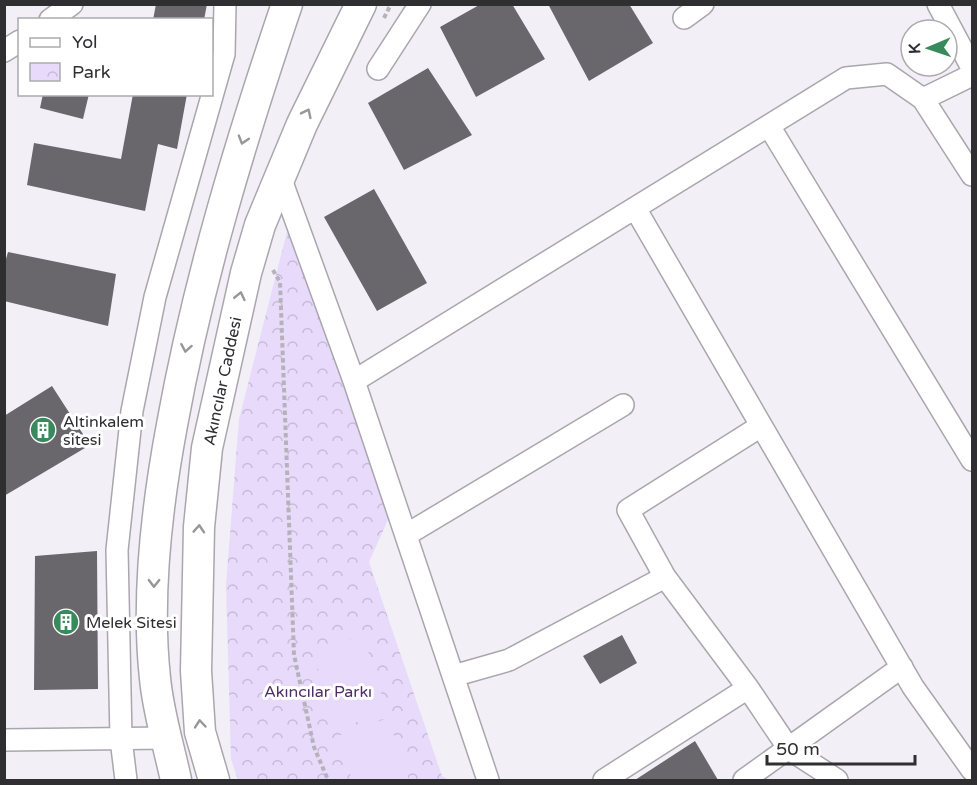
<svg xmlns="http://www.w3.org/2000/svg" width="977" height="785" viewBox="0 0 977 785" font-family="'Varela Round',sans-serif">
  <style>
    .park { fill: url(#park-crowns) }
    .pitch { fill: #e8dafb }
    .building { fill: #69666c }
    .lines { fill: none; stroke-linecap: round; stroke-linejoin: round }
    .street-casing { stroke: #a9a6ad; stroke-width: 24 }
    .secondary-casing { stroke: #a9a6ad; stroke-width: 33 }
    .path { stroke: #b5b3b9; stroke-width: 4; stroke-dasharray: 4.5 3; stroke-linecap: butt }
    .street { stroke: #fff; stroke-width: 21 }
    .secondary { stroke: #fff; stroke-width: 30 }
    .oneway { stroke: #979698 }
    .labels { text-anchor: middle; stroke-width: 6; stroke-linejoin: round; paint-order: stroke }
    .street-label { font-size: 16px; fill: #2f2e31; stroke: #fff }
    .poi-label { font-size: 16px; fill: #2f2e31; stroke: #fff; text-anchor: start }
    .park-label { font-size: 16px; fill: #4d2e69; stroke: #fff }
  </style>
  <defs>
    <pattern id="park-crowns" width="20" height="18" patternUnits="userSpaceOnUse" patternTransform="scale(1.5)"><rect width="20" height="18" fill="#e8dafb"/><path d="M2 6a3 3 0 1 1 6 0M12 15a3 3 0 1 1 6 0" fill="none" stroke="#c7bbd8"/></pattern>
  </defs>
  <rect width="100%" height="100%" fill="#f2eff6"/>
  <!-- park -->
  <path class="park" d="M289 224 391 513 369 562 442 776 449 780H238L231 759 226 585 239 419Z"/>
  <!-- pitch -->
  <path class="pitch" d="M363 635 387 712 338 728 312 651Z
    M388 718 409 780H352L338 736Z"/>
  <!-- building -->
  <path class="building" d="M156 4H207L204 20H153Z
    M481 4H512L545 59 476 97 440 27Z
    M548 4H629L653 43 589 81Z
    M428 68 472 135 404 170 368 103Z
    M43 94H89L83 119 40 108Z
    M133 94H187L177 149 158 144 145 211 27 185 34 143 121 159Z
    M374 189 427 283 377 311 324 217Z
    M8 252 116 274 108 326 4 301V266Z
    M52 386 90 445 4 496V416Z
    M97 551 98 689 34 690 35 556Z
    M622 635 637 663 600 684 583 656Z
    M695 741 718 780H635Z"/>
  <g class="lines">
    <!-- street casing -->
    <g class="street-casing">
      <path id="street" d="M938 4 972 68
        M684 18 703 4
        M50 20 72 4
        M4 51 20 41
        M378 69 420 4
        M923 99 972 75
        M769 126 972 460
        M279 174 354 381 488 780
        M635 208 913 687 972 770
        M354 381 846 78 887 74 923 99 972 175
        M761 426 628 510 665 577 748 688 789 749 837 780
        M406 535 623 405
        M453 676 509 660 665 577
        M4 740 167 738
        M126 780 121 739 117 550 132 411 155 297 224 54 225 4
        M604 780 748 688
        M744 780 902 667"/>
    </g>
    <!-- secondary casing -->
    <g class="secondary-casing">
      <path id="secondary" d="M176 780C169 747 158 712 155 678 146 596 157 505 172 425 198 281 240 143 287 4
        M214 780 200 732 196 671 199 527 207 448 246 273 260 225 302 124 361 4"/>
    </g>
    <!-- path -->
    <path class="path" d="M384 18 391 4
      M273 270 280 282 294 655 314 747 328 780"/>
    <!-- street -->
    <use href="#street" class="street"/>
    <!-- secondary -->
    <use href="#secondary" class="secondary"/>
  </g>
  <!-- one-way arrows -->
  <defs><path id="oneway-chevron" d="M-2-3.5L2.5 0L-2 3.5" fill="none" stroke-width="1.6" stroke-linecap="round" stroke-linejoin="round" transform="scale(1.5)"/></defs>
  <g class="oneway">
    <use href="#oneway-chevron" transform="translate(307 113) rotate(-64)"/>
    <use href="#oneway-chevron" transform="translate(243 140) rotate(107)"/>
    <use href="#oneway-chevron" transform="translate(240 296) rotate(-77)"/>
    <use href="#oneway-chevron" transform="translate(186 348) rotate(100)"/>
    <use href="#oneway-chevron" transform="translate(199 529) rotate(-86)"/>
    <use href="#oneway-chevron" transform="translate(154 583) rotate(91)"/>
    <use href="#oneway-chevron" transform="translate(200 724) rotate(-95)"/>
  </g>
  <!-- icons -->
  <defs>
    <g id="building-disc" transform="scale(1.35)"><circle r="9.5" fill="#388a5c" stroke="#fff"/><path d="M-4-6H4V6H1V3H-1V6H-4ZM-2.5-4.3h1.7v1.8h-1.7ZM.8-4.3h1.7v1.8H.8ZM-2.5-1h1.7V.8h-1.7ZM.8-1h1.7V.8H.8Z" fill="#fff"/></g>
  </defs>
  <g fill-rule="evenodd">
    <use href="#building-disc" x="43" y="430"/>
    <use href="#building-disc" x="66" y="622"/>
  </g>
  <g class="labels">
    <!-- street labels -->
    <g class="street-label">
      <text transform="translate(222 381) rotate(-78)" y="6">Akıncılar Caddesi</text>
    </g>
    <!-- poi labels -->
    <g class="poi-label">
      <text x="63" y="427">Altinkalem<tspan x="63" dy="18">sitesi</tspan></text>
      <text x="86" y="628">Melek Sitesi</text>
    </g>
    <!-- park labels -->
    <g class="park-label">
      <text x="318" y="697">Akıncılar Parkı</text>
    </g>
  </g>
  <!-- border -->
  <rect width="977" height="785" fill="none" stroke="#2f2e31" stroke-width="12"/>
  <!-- legend -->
  <rect x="18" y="18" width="195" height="78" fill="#ffffff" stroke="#acabad" stroke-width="1.5"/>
  <rect x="30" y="38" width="30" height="9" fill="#ffffff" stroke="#acabad" stroke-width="1.5"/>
  <text x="72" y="48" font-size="18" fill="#2f2e31">Yol</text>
  <rect x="30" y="63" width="30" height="18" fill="url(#park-crowns)" stroke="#acabad" stroke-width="1.5"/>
  <text x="72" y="78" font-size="18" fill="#2f2e31">Park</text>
  <!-- north arrow -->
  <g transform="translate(929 48) rotate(268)"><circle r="28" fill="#ffffff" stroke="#acabad" stroke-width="1.5"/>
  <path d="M0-4.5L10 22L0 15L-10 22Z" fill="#388a5c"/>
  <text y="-9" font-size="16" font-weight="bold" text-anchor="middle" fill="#2f2e31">K</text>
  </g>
  <!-- scale -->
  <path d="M767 755v9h148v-9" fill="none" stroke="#2f2e31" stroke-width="3"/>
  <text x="776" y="755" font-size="18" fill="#2f2e31" stroke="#ffffff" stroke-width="4.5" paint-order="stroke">50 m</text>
</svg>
